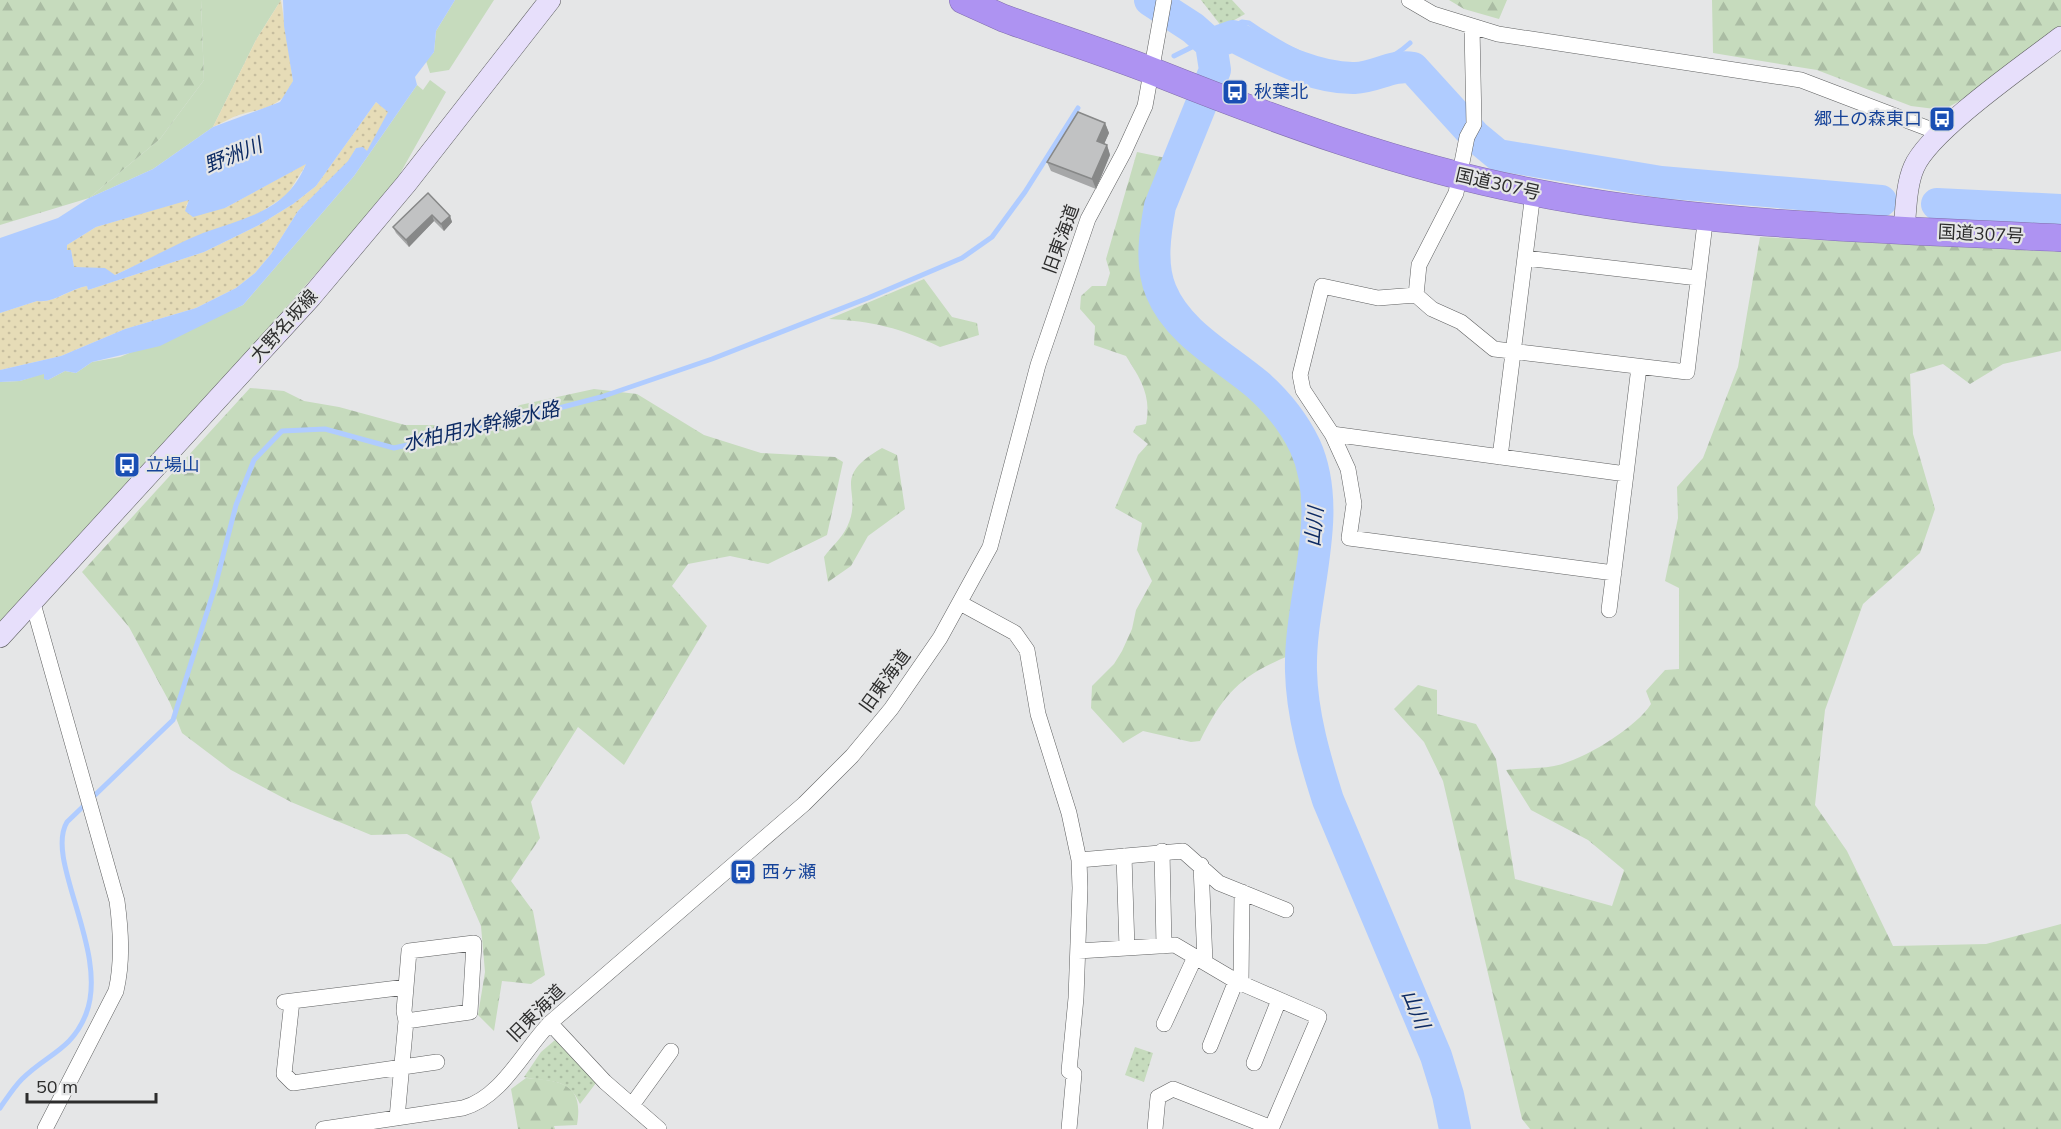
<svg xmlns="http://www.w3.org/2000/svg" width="2061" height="1129" viewBox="0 0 2061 1129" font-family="Mulish,'Noto Sans JP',sans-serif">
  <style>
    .grass { fill: #c6dbbd }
    .forest { fill: url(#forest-firs) }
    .sand { fill: url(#sand-dots) }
    .park { fill: url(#park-dots) }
    .water { fill: #b0ccff; fill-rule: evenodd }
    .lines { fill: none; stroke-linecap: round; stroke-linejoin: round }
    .stream { stroke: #b0ccff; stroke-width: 5 }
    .river { stroke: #b0ccff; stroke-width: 32 }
    .street-casing { stroke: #5f6061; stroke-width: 16 }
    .secondary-casing { stroke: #5f6061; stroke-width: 22 }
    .highway-casing { stroke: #816fad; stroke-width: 28 }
    .street { stroke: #fff; stroke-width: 15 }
    .secondary { stroke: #e7dffb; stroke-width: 21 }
    .highway { stroke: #ae93f2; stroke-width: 27 }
    .wall { fill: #a6a7a8 }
    .shaded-wall { fill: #878888 }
    .building { fill: #c1c2c3; stroke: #878888; stroke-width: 1.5 }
    .labels { text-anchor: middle; stroke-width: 4.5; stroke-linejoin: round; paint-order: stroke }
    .transit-label { font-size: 18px; fill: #164399; stroke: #e5e6e7; text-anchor: start }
    .street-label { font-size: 18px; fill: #2d2d2d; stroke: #e5e6e7 }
    .water-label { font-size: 20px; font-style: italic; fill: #0d2b64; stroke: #e5e6e7 }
  </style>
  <defs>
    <pattern id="forest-firs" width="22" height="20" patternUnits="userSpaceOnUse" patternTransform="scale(1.5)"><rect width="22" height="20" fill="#c6dbbd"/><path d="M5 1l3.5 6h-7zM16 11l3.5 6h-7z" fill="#aabca3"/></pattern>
    <pattern id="sand-dots" width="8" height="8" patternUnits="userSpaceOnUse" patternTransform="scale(1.5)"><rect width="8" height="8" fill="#e6dcb7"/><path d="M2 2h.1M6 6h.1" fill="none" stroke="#c6bd9e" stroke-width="1.8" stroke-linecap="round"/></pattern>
    <pattern id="park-dots" width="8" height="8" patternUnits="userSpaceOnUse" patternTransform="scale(1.5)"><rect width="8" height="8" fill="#c6dbbd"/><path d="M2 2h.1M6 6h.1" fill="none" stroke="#aabca3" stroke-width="1.8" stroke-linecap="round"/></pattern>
  </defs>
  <rect width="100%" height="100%" fill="#e5e6e7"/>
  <!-- grass -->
  <path class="grass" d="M201 0H281L256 40 213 127 153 169 89 198 160 139 204 80Z
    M455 0H494L449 70 430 73 426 61 434 52 436 31Z
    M430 80 446 92 393 186 0 633V382L20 381 44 373 48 380 65 371 76 373 92 362 120 357 243 305 354 176 417 85 423 90Z"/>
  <!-- forest -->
  <path class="forest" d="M0 0H201L204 80 160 139 89 198 0 225Z
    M1449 0H1507L1499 19 1464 9Z
    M1712 0H2061V29L2000 79 1943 110 1911 106 1817 70 1713 53Z
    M1137 152 1166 158 1144 223 1149 281 1162 308 1196 351 1250 389 1269 407 1301 451 1310 476 1314 497 1312 529 1295 609 1291 655C1241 675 1224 693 1200 741L1191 742 1143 731 1123 743 1091 708 1092 686 1114 664 1122 651 1132 629 1136 610 1152 581 1137 550 1142 523 1115 508 1138 455 1148 444 1133 432 1136 426 1146 424C1152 396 1140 378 1126 356L1094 345 1095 326 1080 309 1081 296 1092 286H1106L1110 273 1106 259Z
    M1760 237 2061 252V351L2003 364 1970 384 1943 364 1910 374 1913 434 1935 509 1920 553 1863 604 1825 710 1815 805 1847 851 1893 946 1986 944 2061 924V1129H1530L1522 1119 1443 781 1424 742 1394 709 1418 685 1437 690V714L1476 724 1496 759 1515 879 1612 906 1624 870 1588 840 1531 810 1506 770C1522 768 1538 769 1554 766 1582 761 1636 728 1651 704L1646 691 1665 670 1679 669V588L1665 581 1678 518 1677 487 1703 458 1738 367Z
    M924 279 952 317 977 323 979 335 940 347C901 328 872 321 829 319Z
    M250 388 284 391 304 401 339 407 405 425H434L456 438 520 405 594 389 637 394 704 435 761 453 835 457 843 462 827 535 768 564 730 556 688 564 672 586 707 626 624 765 578 727 531 802 540 838 511 881 533 911 545 975 531 984 502 981 494 1031 478 1015 485 972 481 926 452 859 407 834 371 835 291 802 231 770 182 733 170 703 129 627 82 572Z
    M882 448 897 455 905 509 868 536 851 566 828 582 824 557C831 547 842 538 847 527 865 490 828 479 882 448Z
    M526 1078C562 1081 584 1083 577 1125L554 1126 555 1129H518L511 1089Z"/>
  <!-- sand -->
  <path class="sand" d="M281 0 293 81C283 108 263 108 239 115 230 118 222 123 213 127L256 40Z
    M376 102 389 112 367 152 356 148 349 161 298 211 271 254 255 273 236 288 196 308 125 329 61 356 0 370V313L37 301C53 304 72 288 87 286L88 290 204 252 259 225 293 204 316 186Z
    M307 163 287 195 261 212 240 222 202 234 115 275 74 267 71 250 67 251V245L96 227 190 199 186 206 225 208Z"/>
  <!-- park -->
  <path class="park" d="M1201 0H1232L1245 14 1222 27Z
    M555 1040 596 1083 580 1104C568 1076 549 1083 524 1077L541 1052Z
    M1135 1047 1153 1053 1144 1082 1125 1075Z"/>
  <!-- water -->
  <path class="water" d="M283 0H455L436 31 434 52 415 77 417 85 354 176 243 305 160 346 92 362 76 373 65 371 48 380 44 379V374L20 381 0 382V370L61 356 125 329 196 308 236 288 255 273 271 254 298 211 348 161 356 148 363 147 367 151 388 112 376 102 316 186 293 204 259 225 204 252 88 290 87 286C71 288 53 304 37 301L0 313V238L58 218 89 198 153 169 213 127 280 102 293 81 284 26ZM306 164C286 212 246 217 203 233 173 245 144 262 115 275L105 268 74 267 71 250H67V245L96 227 189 200 185 211 193 217 225 208Z"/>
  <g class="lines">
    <!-- stream -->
    <path class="stream" d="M1174 56 1242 22 1249 23C1298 57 1358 91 1410 43
      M0 1108C7 1098 14 1087 22 1079 47 1054 72 1050 86 1014 110 952 44 860 67 822L173 720 215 587 236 505 254 460 282 431 325 429 394 448 490 426 601 397 712 359 868 298 962 258 992 237 1025 192 1078 108"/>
    <!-- river -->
    <path class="river" d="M1150 0 1193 28 1211 44 1215 70 1160 206C1155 233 1150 265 1161 291 1178 333 1225 357 1258 385 1277 402 1294 423 1305 446 1336 514 1299 599 1301 671 1302 715 1315 759 1328 800L1436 1056 1448 1095 1455 1129
      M1211 44 1233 36C1270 54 1313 79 1355 78 1377 77 1392 64 1413 68L1475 136 1498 155 1661 182 1881 201
      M1937 204 2061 210"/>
    <!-- street casing -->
    <g class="street-casing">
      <path id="street" d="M1409 0 1433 14 1498 34 1801 80 1940 133
        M1472 27 1474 124 1467 137 1456 193 1419 265 1416 295 1432 309 1461 322 1494 349 1687 372 1706 215
        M1525 258 1698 278
        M1416 295 1378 298 1322 286 1300 375 1303 390 1332 434 1348 469 1354 504 1349 538 1614 573
        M1332 434 1626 474 1639 367
        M1500 457 1533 193
        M32 600 117 901C121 931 123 961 116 991L45 1129
        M960 603 1015 633 1027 650 1038 714 1069 813 1079 860 1080 888 1076 998 1069 1071 1074 1074 1069 1129
        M1609 610 1626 474
        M1162 851 1164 946
        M1124 856 1127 948
        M1079 860 1183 851 1219 883 1286 910
        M1201 865 1205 962
        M1078 951 1175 945 1236 981 1319 1017 1271 1129
        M1241 983 1242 892
        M292 1001 284 1074 293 1083 437 1062
        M284 1002 406 987
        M550 1023 605 1082 659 1129
        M1164 1024 1195 957
        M1210 1046 1236 981
        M1254 1063 1279 1000
        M632 1105 671 1051
        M397 1118 406 1021 404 1011 409 951 474 943 470 1012 406 1021
        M323 1129 463 1108C502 1097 523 1051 550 1023L804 804 852 756 891 709 940 638 990 547 1038 365 1088 219 1124 152 1145 106 1164 0
        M1155 1129 1158 1097 1173 1089 1272 1128"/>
    </g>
    <!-- secondary casing -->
    <g class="secondary-casing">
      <path id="secondary" d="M1904 230C1906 210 1906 185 1914 167 1930 130 2026 64 2061 37
        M0 637 311 297 406 184 550 0"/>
    </g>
    <!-- highway casing -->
    <g class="highway-casing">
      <path id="highway" d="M963 0 1003 18C1052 36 1103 52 1152 71 1275 120 1402 167 1532 192 1703 226 1887 229 2061 238"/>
    </g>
    <!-- street -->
    <use href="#street" class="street"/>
    <!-- secondary -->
    <use href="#secondary" class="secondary"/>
    <!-- highway -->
    <use href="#highway" class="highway"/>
  </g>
  <!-- wall -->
  <path class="wall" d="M1105 123 1109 133 1104 144 1107 145 1110 155 1096 189 1051 171 1047 162Z
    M428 193 450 216 452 222 444 231 434 221 409 247 396 233 393 227Z"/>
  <!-- shaded-wall -->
  <path class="shaded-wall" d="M1105 123 1109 133 1101 151 1097 141Z
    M1107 145 1110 155 1096 189 1092 179Z
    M432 215 434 221 409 247 406 240Z
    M450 216 452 222 444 231 441 224Z"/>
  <!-- building -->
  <path class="building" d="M1078 112 1105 123 1097 141 1107 145 1092 179 1047 162Z
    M428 193 450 216 441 224 432 215 406 240 393 227Z"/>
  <!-- icons -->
  <defs>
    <g id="bus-square" transform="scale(1.35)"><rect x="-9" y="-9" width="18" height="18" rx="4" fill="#1a4fb4" stroke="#e5e6e7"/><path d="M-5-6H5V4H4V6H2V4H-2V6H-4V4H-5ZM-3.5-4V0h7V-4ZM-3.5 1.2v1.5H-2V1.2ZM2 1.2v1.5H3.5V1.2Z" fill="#fff"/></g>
  </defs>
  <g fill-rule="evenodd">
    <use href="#bus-square" x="1235" y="92"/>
    <use href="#bus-square" x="1942" y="119"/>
    <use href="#bus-square" x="127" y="465"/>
    <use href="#bus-square" x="743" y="872"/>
  </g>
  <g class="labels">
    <!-- transit labels -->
    <g class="transit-label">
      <text x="1254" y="98">秋葉北</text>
      <text x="1922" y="125" text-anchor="end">郷土の森東口</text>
      <text x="146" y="471">立場山</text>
      <text x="762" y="878">西ヶ瀬</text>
    </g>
    <!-- street labels -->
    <g class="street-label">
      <text transform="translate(1498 184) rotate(13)" y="6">国道307号</text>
      <text transform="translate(1981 234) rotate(3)" y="6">国道307号</text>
      <text transform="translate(1061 239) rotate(-70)" y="6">旧東海道</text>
      <text transform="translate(284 326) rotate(-48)" y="6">大野名坂線</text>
      <text transform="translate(885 681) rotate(-54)" y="6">旧東海道</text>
      <text transform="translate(536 1013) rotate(-45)" y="6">旧東海道</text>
    </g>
    <!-- water labels -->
    <g class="water-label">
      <text transform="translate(233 155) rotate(-22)" y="7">野洲川</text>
      <text transform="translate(481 426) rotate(-13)" y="7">水柏用水幹線水路</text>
      <text transform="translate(1314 527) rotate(-85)" y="7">山川</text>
      <text transform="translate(1416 1009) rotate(67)" y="7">山川</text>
    </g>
  </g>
  <!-- scale -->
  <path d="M27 1093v9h129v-9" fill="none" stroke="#2d2d2d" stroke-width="3"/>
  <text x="36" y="1093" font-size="18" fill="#2d2d2d" stroke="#e5e6e7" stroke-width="4.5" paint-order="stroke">50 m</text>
</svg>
